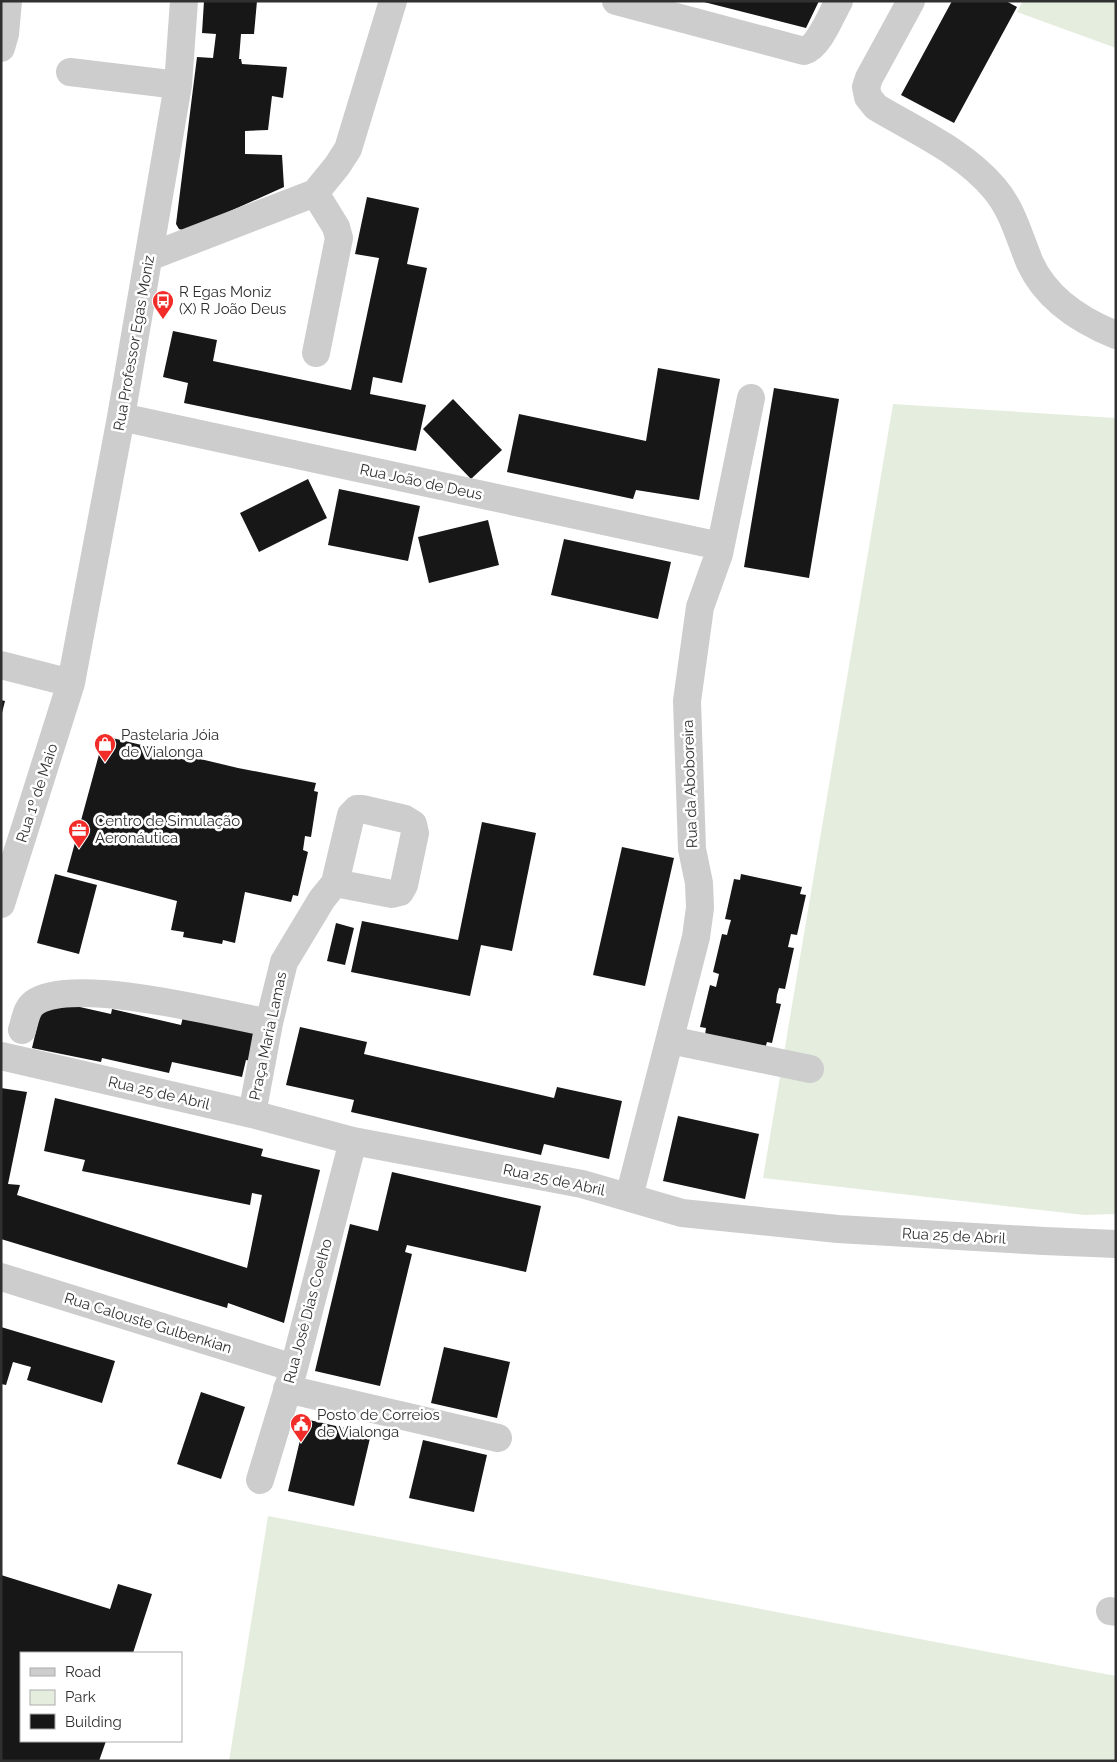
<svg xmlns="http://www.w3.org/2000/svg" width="1117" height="1762" viewBox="0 0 1117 1762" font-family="Raleway,sans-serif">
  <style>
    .green { fill: #e5eede }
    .building { fill: #171717 }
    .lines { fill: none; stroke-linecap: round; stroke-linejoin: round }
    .minor { stroke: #cdcdcd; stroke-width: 28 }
    .labels { text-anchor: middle; stroke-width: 5; stroke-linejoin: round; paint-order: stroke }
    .poi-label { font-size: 15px; fill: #303030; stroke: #fff; text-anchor: start }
    .street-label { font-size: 15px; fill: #303030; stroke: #fff }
  </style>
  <rect width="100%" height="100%" fill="#fff"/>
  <!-- green -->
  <path class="green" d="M1023 1H1116V48L1017 12Z
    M893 404 1116 418V1214L1084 1215 763 1178Z
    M268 1516 1116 1676V1761H229Z"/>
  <!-- building -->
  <path class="building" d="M204 1H257L254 34H241L239 59H241L242 64 287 67 283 98 272 96 268 130 245 131V154L282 155 284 187 186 231 179 229 176 224 197 57 213 58 216 34 202 33Z
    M700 1H819L806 28Z
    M952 1H1006L1017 7 954 123 901 95Z
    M367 197 419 208 407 264 427 268 402 383 373 377 370 394 426 405 416 451 184 403 188 383 163 377 173 331 217 340 213 361 351 390 379 258 355 254Z
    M658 368 720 379 699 500 636 490 633 499 507 472 519 414 646 441Z
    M774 388 839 399 809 578 744 567Z
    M453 399 502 450 471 479 423 429Z
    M308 479 327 518 259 552 240 513Z
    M339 489 420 506 408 561 328 545Z
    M488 520 499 565 429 583 418 537Z
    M564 539 671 562 658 619 551 595Z
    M1 700 5 701 2 713H1Z
    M104 736 238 768 316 783 314 791 318 792 311 837 305 836 303 850 308 852 298 896 293 895 291 902 245 892 235 943 223 940 222 944 183 937 184 932 171 930 177 901 67 872Z
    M482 822 536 833 512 951 481 945 470 996 351 972 362 921 458 940Z
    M622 847 674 858 645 986 593 975Z
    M55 874 97 885 79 954 37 943Z
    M741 874 802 887 800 894 806 895 797 935 791 934 788 947 794 948 785 989 779 988 777 995 776 1003 781 1004 772 1043 767 1042 765 1049 705 1035 706 1028 700 1027 710 985 716 987 719 974 713 972 722 934 727 935 729 927 731 920 725 919 734 879 740 880Z
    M336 923 354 928 345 965 327 961Z
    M62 1003 111 1014 112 1009 181 1025 184 1013 257 1033 251 1061 246 1060 242 1077 172 1062 169 1073 102 1058 101 1062 32 1048 42 1006Z
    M300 1027 367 1042 364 1054 554 1098 557 1087 622 1101 609 1159 544 1144 541 1155 351 1112 354 1100 286 1085Z
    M1 1088 27 1092 8 1184 20 1185 17 1195 247 1268 262 1195 252 1193 250 1205 82 1171 85 1160 44 1151 55 1098 263 1149 261 1156 320 1170 284 1323 228 1303 227 1308 1 1239Z
    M678 1116 759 1134 745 1199 663 1181Z
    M392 1172 541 1206 526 1272 407 1245 405 1252 412 1254 380 1386 315 1371 350 1224 378 1231Z
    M1 1327 115 1361 102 1403 27 1380 31 1367 13 1362 6 1385 1 1384Z
    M444 1347 510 1362 497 1418 431 1403Z
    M201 1392 245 1407 221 1479 177 1464Z
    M305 1419 371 1434 354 1506 288 1491Z
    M423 1440 487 1455 474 1512 409 1498Z
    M1 1575 110 1609 118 1584 152 1594 133 1653H21V1741H106L99 1761H1Z"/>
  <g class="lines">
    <!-- minor -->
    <path class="minor" d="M616 1 804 51C819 47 831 15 839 1
      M911 1 869 78 866 87 868 97 876 107C916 131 964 152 994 188 1013 210 1019 237 1030 263 1046 298 1081 321 1116 335
      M1 48 5 34 8 1
      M70 72 178 85
      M315 193 336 227 339 238 316 353
      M149 257 315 193 337 166 348 149 393 1
      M121 417 720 546
      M1 665 71 683
      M1 904 71 683 121 417 178 85 184 1
      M22 1030C25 1021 26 1009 34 1003 70 975 223 1014 269 1023
      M670 1040 810 1069
      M1 1056 252 1114 353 1141 582 1184 682 1213 838 1229 1044 1241 1116 1244
      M252 1114 269 1023 284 962 322 899 335 883 351 815 357 809H362L405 819 413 824 415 833 404 885 400 892 392 894 335 883
      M629 1197 696 937 700 908 699 883 692 849 687 701 700 607 719 554 751 398
      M1 1277 294 1368
      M287 1389 498 1438
      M260 1480 294 1368 353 1141
      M1110 1611 1116 1612"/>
  </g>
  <!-- icons -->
  <defs>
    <g id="bus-pin" transform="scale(1.125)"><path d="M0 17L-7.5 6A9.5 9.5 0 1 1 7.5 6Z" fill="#f22c28" stroke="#fff"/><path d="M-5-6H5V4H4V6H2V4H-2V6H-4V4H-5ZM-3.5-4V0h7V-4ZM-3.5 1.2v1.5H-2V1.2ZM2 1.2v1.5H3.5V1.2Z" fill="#fff"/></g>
    <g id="shop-pin" transform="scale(1.125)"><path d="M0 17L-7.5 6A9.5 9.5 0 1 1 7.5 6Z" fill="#f22c28" stroke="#fff"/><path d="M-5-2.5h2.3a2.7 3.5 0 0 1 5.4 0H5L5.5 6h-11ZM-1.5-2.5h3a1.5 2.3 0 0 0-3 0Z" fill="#fff"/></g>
    <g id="office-pin" transform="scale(1.125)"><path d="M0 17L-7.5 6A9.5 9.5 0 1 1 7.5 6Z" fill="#f22c28" stroke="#fff"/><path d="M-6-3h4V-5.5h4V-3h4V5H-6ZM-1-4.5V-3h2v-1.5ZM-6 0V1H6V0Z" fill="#fff"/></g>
    <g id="civic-pin" transform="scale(1.125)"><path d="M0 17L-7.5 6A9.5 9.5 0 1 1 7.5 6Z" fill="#f22c28" stroke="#fff"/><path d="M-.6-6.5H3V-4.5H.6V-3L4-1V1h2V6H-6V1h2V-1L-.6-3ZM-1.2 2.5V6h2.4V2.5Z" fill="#fff"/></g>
  </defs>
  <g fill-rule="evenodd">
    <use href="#bus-pin" x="163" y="301"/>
    <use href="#shop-pin" x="105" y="744"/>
    <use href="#office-pin" x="79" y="830"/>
    <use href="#civic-pin" x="301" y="1424"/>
  </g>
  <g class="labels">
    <!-- poi labels -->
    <g class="poi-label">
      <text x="179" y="297">R Egas Moniz<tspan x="179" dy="17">(X) R João Deus</tspan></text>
      <text x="121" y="740">Pastelaria Jóia<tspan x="121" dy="17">de Vialonga</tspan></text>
      <text x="95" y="826">Centro de Simulação<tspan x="95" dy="17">Aeronáutica</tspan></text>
      <text x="317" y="1420">Posto de Correios<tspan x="317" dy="17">de Vialonga</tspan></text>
    </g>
    <!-- street labels -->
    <g class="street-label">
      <text transform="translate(134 343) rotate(-80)" y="5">Rua Professor Egas Moniz</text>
      <text transform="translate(421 482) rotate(12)" y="5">Rua João de Deus</text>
      <text transform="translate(690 784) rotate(-92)" y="5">Rua da Aboboreira</text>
      <text transform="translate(37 793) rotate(-72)" y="5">Rua 1º de Maio</text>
      <text transform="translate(268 1036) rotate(-78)" y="5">Praça Maria Lamas</text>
      <text transform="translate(159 1093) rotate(13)" y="5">Rua 25 de Abril</text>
      <text transform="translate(554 1180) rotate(12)" y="5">Rua 25 de Abril</text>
      <text transform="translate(954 1236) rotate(3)" y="5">Rua 25 de Abril</text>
      <text transform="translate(308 1311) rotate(-75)" y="5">Rua José Dias Coelho</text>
      <text transform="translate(148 1323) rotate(17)" y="5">Rua Calouste Gulbenkian</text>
    </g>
  </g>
  <!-- border -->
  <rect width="1117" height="1762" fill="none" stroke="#303030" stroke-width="5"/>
  <!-- legend -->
  <rect x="20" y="1652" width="162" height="90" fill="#ffffff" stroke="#acacac"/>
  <rect x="30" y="1668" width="25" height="8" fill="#cdcdcd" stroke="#acacac"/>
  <text x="65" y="1677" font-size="15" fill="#303030">Road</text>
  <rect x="30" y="1690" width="25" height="15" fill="#e5eede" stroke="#acacac"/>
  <text x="65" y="1702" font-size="15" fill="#303030">Park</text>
  <rect x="30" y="1714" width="25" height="15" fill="#171717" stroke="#acacac"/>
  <text x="65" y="1727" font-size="15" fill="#303030">Building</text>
</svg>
